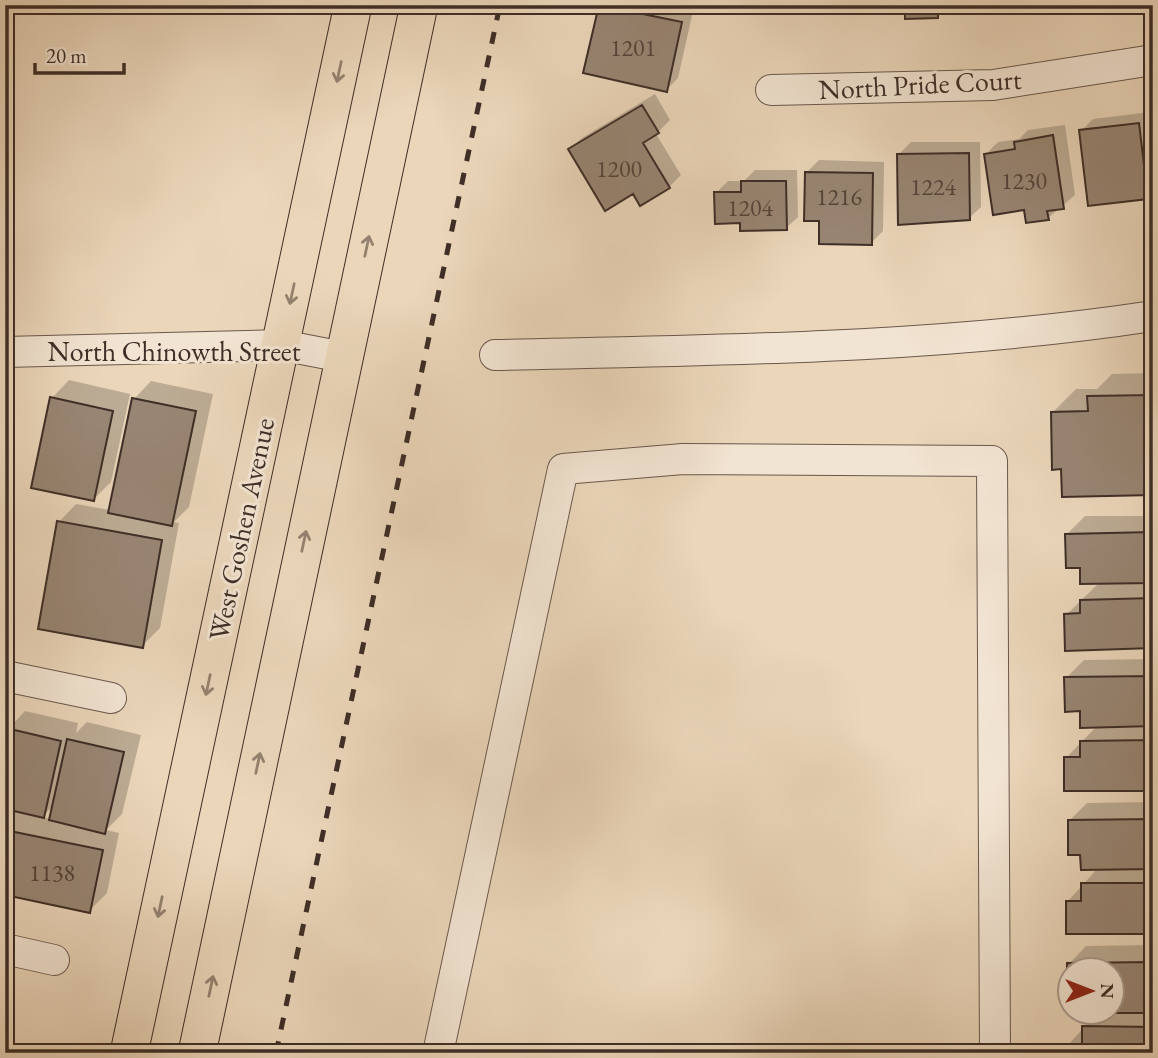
<svg xmlns="http://www.w3.org/2000/svg" width="1158" height="1058" viewBox="0 0 1158 1058" font-family="'EB Garamond',serif">
  <style>
    .shadow { fill: #0003; fill-rule: evenodd }
    .building { fill: #988573; stroke: #3e2e27; stroke-width: 2 }
    .lines { fill: none; stroke-linecap: round; stroke-linejoin: round }
    .minor-casing { stroke: #69584c; stroke-width: 32 }
    .major-casing { stroke: #3e2e27; stroke-width: 39 }
    .minor { stroke: #f2e4d2; stroke-width: 30 }
    .major { stroke: #ebd6ba; stroke-width: 37 }
    .rail { stroke: #3e2e27; stroke-width: 5; stroke-dasharray: 12 12; stroke-linecap: butt }
    .oneway { stroke: #948270 }
    .labels { text-anchor: middle; stroke-width: 6; stroke-linejoin: round; paint-order: stroke }
    .number-label { font-size: 24px; fill: #54443a }
    .street-label { font-size: 28px; fill: #3e2e27; stroke: #f2e4d2 }
  </style>
  <rect width="100%" height="100%" fill="#ebd6ba"/>
  <filter id="stains"><feTurbulence type="fractalNoise" baseFrequency=".00286" numOctaves="4"/><feColorMatrix values="0 0 0 0 .2 0 0 0 0 .09 0 0 0 0 .02 0 0 0 .5 -.17"/></filter>
  <radialGradient id="worn" r=".72"><stop offset=".6" stop-color="#630" stop-opacity="0"/><stop offset="1" stop-color="#630" stop-opacity=".3"/></radialGradient>
  <!-- shadow -->
  <path class="shadow" d="M600 5H670L693 11 678 78 666 90 585 72Z
    M906 5H949L938 16Z
    M655 94 670 120 656 134 681 175 669 187 633 192 570 149 582 138Z
    M1150 112 1153 191 1147 197 1081 131 1093 119Z
    M1065 125 1075 195 1048 218 1025 208 986 154 998 142 1019 139 1028 130Z
    M911 142H980L981 207 969 218 899 154Z
    M819 160 884 162 883 231 871 243 807 172Z
    M755 170H797L798 217 786 228 742 222 716 193 728 181H744Z
    M1153 373V494L1063 468 1053 412 1076 389H1097L1112 374Z
    M69 380 130 394 111 482 93 500 52 398Z
    M151 381 213 394 189 507 174 522 179 523 160 628 142 646 59 522 76 504 110 510 134 399Z
    M1085 516H1153V646L1066 615 1100 582 1082 566 1067 534Z
    M1153 659V789L1066 758 1097 726 1082 710 1066 678 1084 660Z
    M25 711 78 723 76 733 87 722 141 735 122 814 106 830 119 833 107 893 89 911 5 894V739L8 729ZM54 805 51 819 42 817Z
    M1153 802V932L1068 901 1098 868 1082 853 1070 820 1087 803Z
    M1153 945V1053L1069 1044 1098 1012H1112V970H1070L1069 996V964L1086 946Z"/>
  <!-- building -->
  <path class="building" d="M599 5 682 22 667 92 583 73Z
    M865 5H938V18L905 19V6Z
    M950 5H1022V8L950 9Z
    M642 105 659 133 643 143 670 188 640 206 633 194 605 211 568 149Z
    M1139 123 1148 199 1088 206 1079 130Z
    M1053 135 1064 209 1047 211 1049 220 1026 223 1024 210 993 215 984 154 1015 149 1014 142Z
    M969 153 970 220 898 225 897 154Z
    M805 172 873 173 872 245 819 244V221H804Z
    M741 181H786L787 230 740 231V223L715 224 714 192H741Z
    M1153 395V495L1062 497 1061 469 1052 470 1051 412 1088 411 1087 396Z
    M50 397 113 411 94 501 31 488Z
    M132 398 196 411 172 526 108 513Z
    M57 521 162 540 143 648 38 629Z
    M1153 532V583L1080 584V568H1066L1065 534Z
    M1153 598V648L1065 651 1064 614 1080 613V600Z
    M1153 676V726L1080 728V711L1065 712 1064 677Z
    M6 728 61 741 44 818 5 809Z
    M67 739 124 752 105 834 49 820Z
    M1153 740V791H1064V757H1080V741Z
    M1153 819V869L1081 870 1080 855H1068V820Z
    M5 830 103 850 90 913 5 895Z
    M1081 883H1153V934H1066V901H1081Z
    M1153 962V1013H1081L1112 1012V970H1070V998H1067V963Z
    M1082 1026 1153 1027V1053H1067V1044H1082Z"/>
  <g class="lines">
    <!-- minor casing -->
    <g class="minor-casing">
      <path id="minor" d="M771 90 993 85 1153 60
        M5 352 281 345 343 357
        M495 355C715 350 935 349 1153 316
        M5 676 111 698
        M5 949 54 960
        M438 1053 563 469 683 459 992 461 995 1053"/>
    </g>
    <!-- major casing -->
    <g class="major-casing">
      <path id="major" d="M129 1053 353 5
        M197 1053 419 5"/>
    </g>
    <!-- minor -->
    <use href="#minor" class="minor"/>
    <!-- major -->
    <use href="#major" class="major"/>
    <!-- rail -->
    <path class="rail" d="M276 1053 500 5"/>
  </g>
  <!-- one-way arrows -->
  <defs><path id="oneway-shaft" d="M-6 0H5M1.5-3L5.5 0L1.5 3" fill="none" stroke-width="1.6" stroke-linecap="round" stroke-linejoin="round" transform="scale(1.75)"/></defs>
  <g class="oneway">
    <use href="#oneway-shaft" transform="translate(339 72) rotate(102)"/>
    <use href="#oneway-shaft" transform="translate(367 246) rotate(-78)"/>
    <use href="#oneway-shaft" transform="translate(292 294) rotate(102)"/>
    <use href="#oneway-shaft" transform="translate(304 541) rotate(-78)"/>
    <use href="#oneway-shaft" transform="translate(208 685) rotate(102)"/>
    <use href="#oneway-shaft" transform="translate(258 763) rotate(-78)"/>
    <use href="#oneway-shaft" transform="translate(160 907) rotate(102)"/>
    <use href="#oneway-shaft" transform="translate(211 986) rotate(-78)"/>
  </g>
  <g class="labels">
    <!-- number labels -->
    <g class="number-label">
      <text x="633" y="56">1201</text>
      <text x="619" y="177">1200</text>
      <text x="1024" y="189">1230</text>
      <text x="933" y="195">1224</text>
      <text x="839" y="205">1216</text>
      <text x="750" y="216">1204</text>
      <text x="52" y="881">1138</text>
    </g>
    <!-- street labels -->
    <g class="street-label">
      <text transform="translate(920 84) rotate(-3)" y="10">North Pride Court</text>
      <text x="174" y="361">North Chinowth Street</text>
      <text transform="translate(241 529) rotate(-78)" y="10">West Goshen Avenue</text>
    </g>
  </g>
  <!-- margin -->
  <rect width="1158" height="1058" fill="none" stroke="#ebd6ba" stroke-width="28"/>
  <rect x="7" y="7" width="1144" height="1044" fill="none" stroke="#3e2e27" stroke-width="3.5"/>
  <rect x="14" y="14" width="1130" height="1030" fill="none" stroke="#3e2e27" stroke-width="2"/>
  <!-- north arrow -->
  <g transform="translate(1091 991) rotate(90)"><circle r="33" fill="#f2e4d2" stroke="#aa9b8e" stroke-width="2"/>
  <path d="M0-5L12 26L0 18L-12 26Z" fill="#8f2418"/>
  <text y="-10" font-size="19" font-weight="bold" text-anchor="middle" fill="#3e2e27">N</text>
  </g>
  <!-- scale -->
  <path d="M35 63v10h89v-10" fill="none" stroke="#3e2e27" stroke-width="3.5"/>
  <text x="46" y="63" font-size="21" fill="#3e2e27" stroke="#f2e4d2" stroke-width="5" paint-order="stroke">20 m</text>
  <rect width="100%" height="100%" filter="url(#stains)"/>
  <rect width="100%" height="100%" fill="url(#worn)"/>
</svg>
